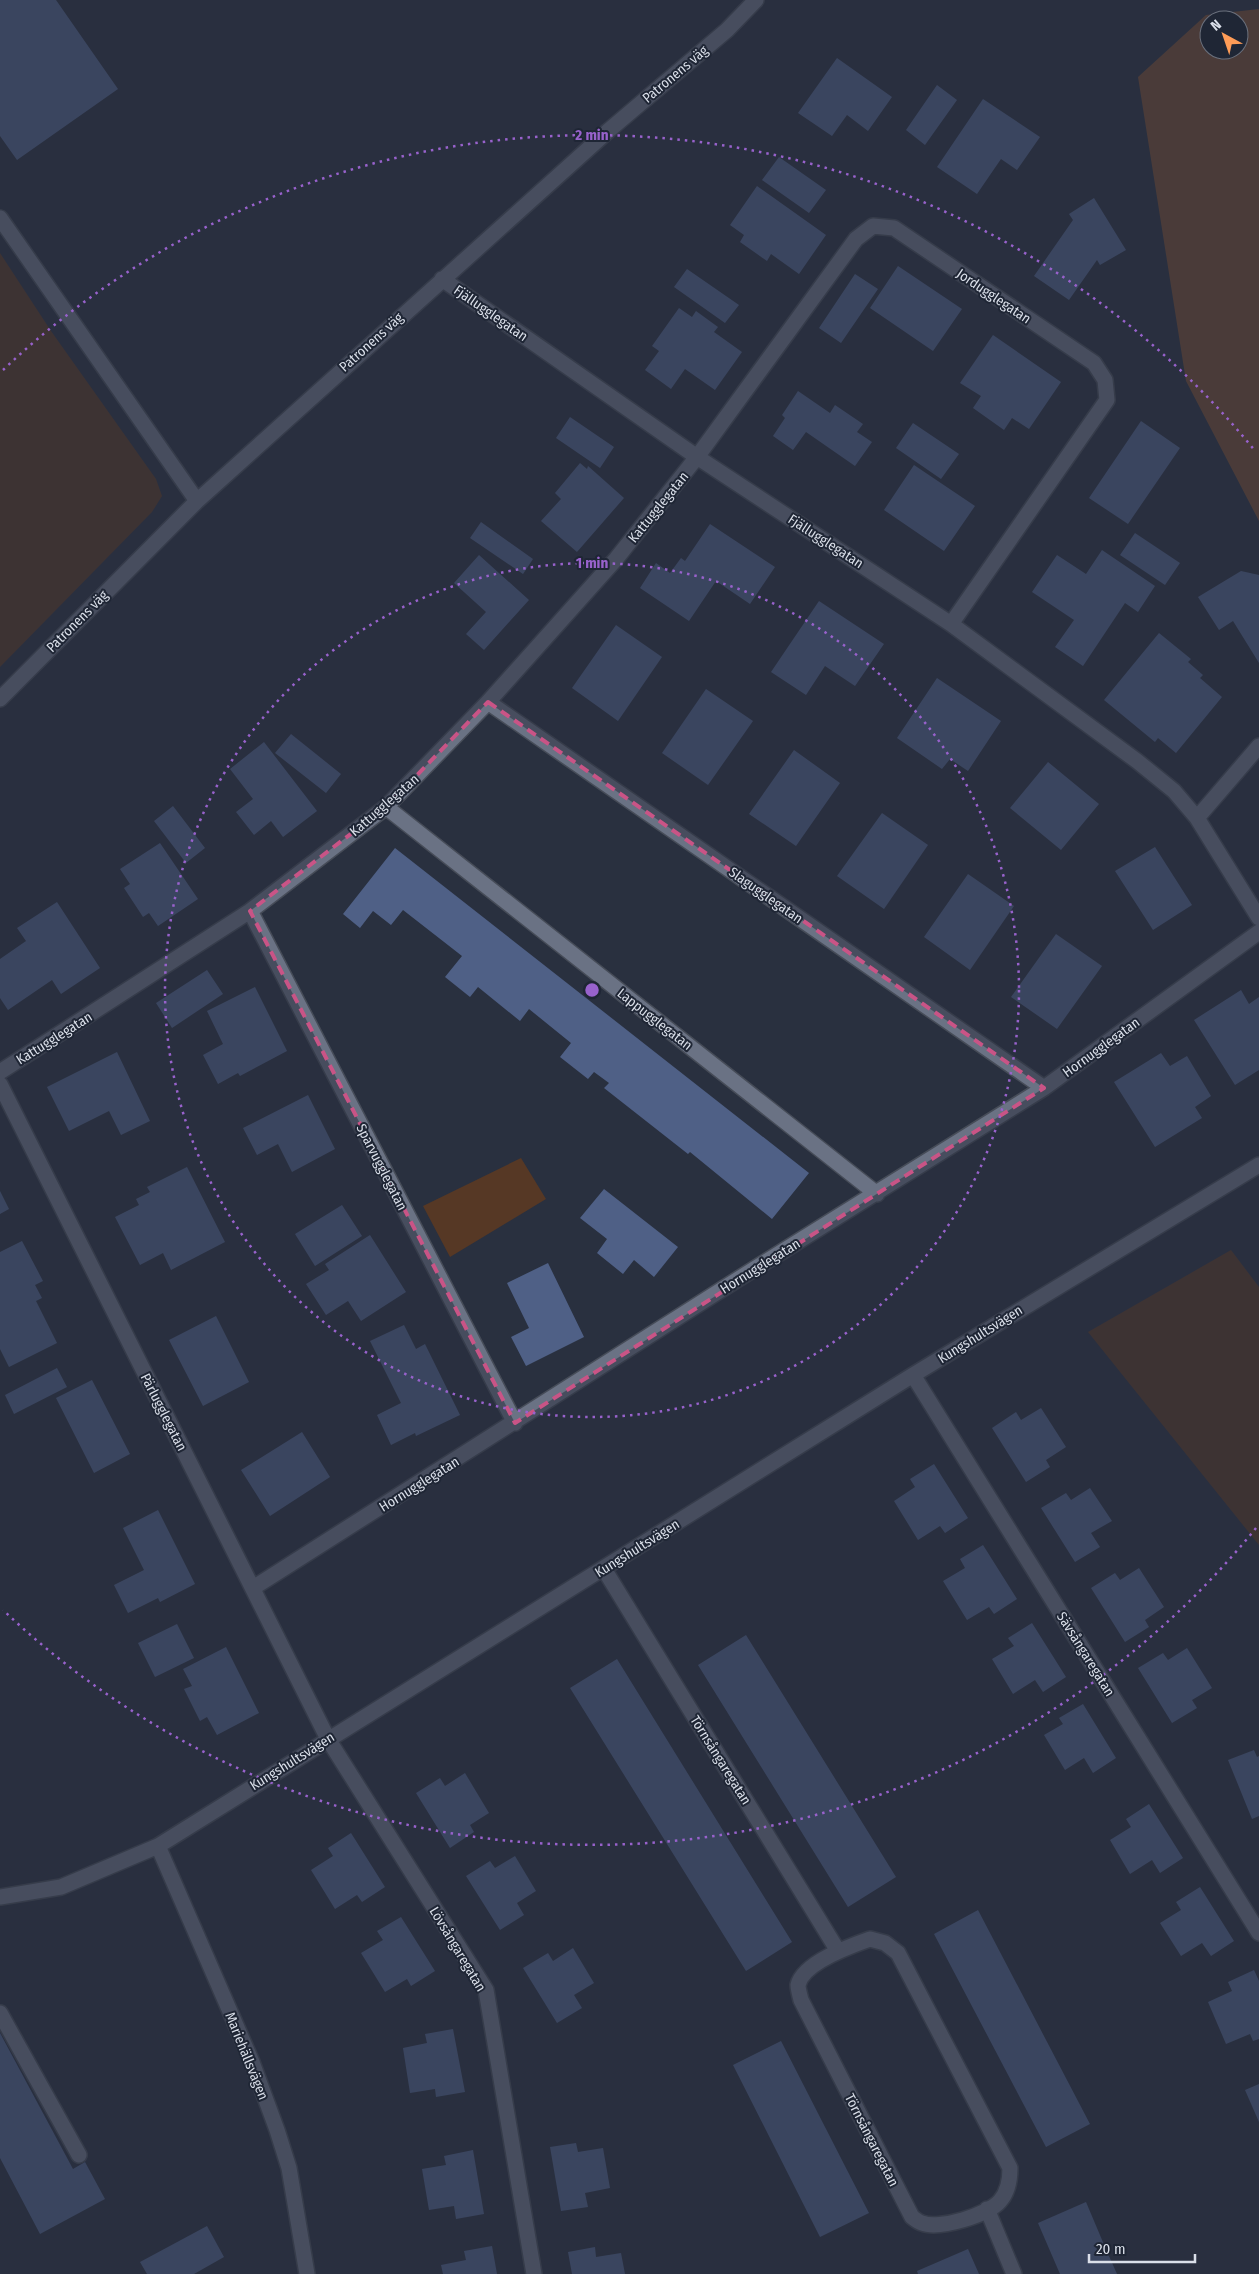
<svg xmlns="http://www.w3.org/2000/svg" width="1259" height="2274" viewBox="0 0 1259 2274" font-family="'Fira Sans Condensed',sans-serif">
  <style>
    .green { fill: #563825 }
    .forest { fill: #714b32; fill-rule: evenodd }
    .building { fill: #4f6086 }
    .lines { fill: none; stroke-linecap: round; stroke-linejoin: round }
    .minor-casing { stroke: #464c58; stroke-width: 18 }
    .minor { stroke: #6a7284; stroke-width: 15 }
    .marked { fill: none; stroke: #c95486; stroke-width: 4; stroke-dasharray: 10 6; stroke-linejoin: round }
    .ring { fill: none; stroke: #9862cc; stroke-width: 2.5; stroke-dasharray: 2.5 5 }
    .labels { text-anchor: middle; stroke-width: 4; stroke-linejoin: round; paint-order: stroke }
    .street-label { font-size: 14px; fill: #dadfe9; stroke: #1f2635 }
    .centre { fill: #9862cc; stroke: #1f2635; stroke-width: 2.5 }
    .ring-label { font-size: 15px; text-anchor: middle; font-weight: bold; fill: #9862cc; stroke: #1f2635; stroke-width: 4; stroke-linejoin: round; paint-order: stroke }
  </style>
  <rect width="100%" height="100%" fill="#29303f"/>
  <!-- green -->
  <path class="green" d="M0 253 51 331 156 479 162 496 152 512 0 667Z
    M521 1158 546 1199 450 1257 423 1206Z
    M1231 1250 1259 1287V1545L1088 1332Z"/>
  <!-- forest -->
  <path class="forest" d="M1259 9V521L1186 381 1138 77 1206 15ZM1209 20H1239V50H1209Z"/>
  <!-- building -->
  <path class="building" d="M0 0H56L118 89 17 160 0 136Z
    M837 58 892 97 868 131 847 115 832 136 798 113Z
    M937 85 957 100 925 145 906 130Z
    M983 99 1040 137 1017 170 1001 159 977 194 937 167Z
    M779 157 826 190 809 213 762 180Z
    M757 186 826 235 799 274 771 254 767 261 740 242 744 235 730 225Z
    M1094 198 1126 250 1100 265 1097 260 1069 300 1034 276 1073 220 1069 214Z
    M898 266 962 309 933 351 870 308Z
    M687 269 739 305 725 323 674 287Z
    M855 274 878 289 841 343 819 328Z
    M679 308 692 317 696 311 718 327 714 332 742 352 715 390 685 369 671 389 645 370 659 351 652 346Z
    M993 335 1061 382 1029 429 1012 418 1004 430 973 408 981 396 960 383Z
    M798 391 830 413 835 405 863 424 857 432 872 442 855 466 806 432 793 450 773 436 785 418 782 415Z
    M570 417 614 447 600 468 556 438Z
    M1141 421 1180 448 1128 524 1089 498Z
    M913 423 959 454 941 479 896 448Z
    M580 463 587 469 588 466 624 498 577 552 541 521 561 499 555 493Z
    M914 465 975 506 944 551 884 510Z
    M481 522 533 559 523 574 470 538Z
    M710 524 775 567 750 604 716 581 689 621 640 588 656 563 670 573 681 558 685 561Z
    M1135 533 1180 563 1165 585 1120 555Z
    M1102 550 1155 586 1138 612 1125 603 1083 666 1055 647 1074 620 1032 592 1057 555 1086 574Z
    M479 555 529 600 484 650 466 634 486 612 454 583Z
    M1241 571 1259 575V663L1233 621 1219 630 1198 597Z
    M819 601 884 644 855 686 825 666 806 695 771 672Z
    M616 625 662 657 618 721 572 688Z
    M1159 633 1191 659 1188 662 1203 675 1200 678 1222 697 1176 753 1158 738 1155 742 1104 700Z
    M937 678 1001 721 968 771 950 759 942 769 897 738Z
    M706 689 753 721 708 785 662 753Z
    M291 734 341 774 326 793 275 753Z
    M264 742 317 811 283 837 271 821 254 835 236 812 253 799 230 769Z
    M794 750 840 783 796 846 749 814Z
    M1048 762 1099 804 1061 850 1010 808Z
    M173 806 205 848 186 863 154 821Z
    M882 813 928 845 884 909 837 876Z
    M160 843 198 899 158 926 149 913 143 917 124 888 130 884 120 869Z
    M1155 847 1192 905 1153 930 1115 871Z
    M395 848 809 1173 772 1219 690 1152 688 1154 604 1088 609 1083 594 1072 588 1079 560 1057 571 1043 529 1009 520 1021 478 987 470 997 445 977 462 956 403 910 391 925 373 911 360 928 343 914Z
    M968 874 1014 906 970 970 924 937Z
    M57 902 100 968 61 994 52 980 8 1010 0 998V959L26 941 17 928Z
    M1056 934 1102 966 1057 1029 1011 997Z
    M207 970 223 994 172 1028 156 1003Z
    M255 987 287 1051 240 1076 238 1073 218 1084 203 1055 223 1044 207 1011Z
    M1241 990 1249 1004 1259 997V1070L1235 1085 1194 1020Z
    M117 1052 150 1121 121 1135 109 1111 69 1131 47 1087Z
    M1161 1053 1170 1066 1187 1056 1211 1096 1195 1107 1202 1118 1155 1147 1114 1082Z
    M308 1095 335 1149 292 1172 278 1144 257 1155 243 1128Z
    M187 1167 225 1242 171 1270 163 1253 140 1265 115 1217 139 1205 136 1199 150 1192 147 1187Z
    M604 1189 678 1247 654 1277 634 1260 623 1274 597 1253 607 1239 580 1218Z
    M0 1191 9 1209 0 1214Z
    M342 1205 362 1236 315 1266 295 1234Z
    M370 1235 406 1292 361 1321 348 1301 326 1315 306 1284 329 1270 325 1264Z
    M22 1241 43 1281 35 1285 42 1298 36 1301 57 1343 9 1367 0 1349V1252Z
    M548 1263 584 1337 526 1366 511 1337 529 1328 507 1283Z
    M216 1316 249 1382 203 1406 169 1340Z
    M404 1325 416 1349 425 1344 460 1415 416 1436 415 1433 391 1445 377 1415 401 1403 370 1341Z
    M57 1368 67 1387 14 1414 5 1395Z
    M92 1380 130 1454 94 1473 56 1398Z
    M1041 1408 1066 1447 1046 1460 1050 1467 1026 1482 992 1428 1016 1412 1021 1420Z
    M302 1432 330 1477 270 1516 241 1470Z
    M934 1464 968 1518 945 1533 940 1526 918 1540 894 1501 915 1487 910 1479Z
    M1090 1488 1112 1521 1091 1533 1100 1547 1075 1562 1041 1508 1066 1493 1071 1500Z
    M158 1510 195 1584 160 1602 158 1598 128 1613 114 1585 144 1570 123 1528Z
    M983 1545 1017 1599 994 1614 989 1607 967 1620 943 1581 965 1568 960 1559Z
    M1139 1568 1164 1607 1145 1620 1149 1627 1125 1642 1091 1588 1115 1573 1120 1580Z
    M1032 1623 1066 1677 1043 1692 1035 1680 1013 1694 992 1659 1014 1646 1008 1638Z
    M177 1624 194 1658 155 1677 138 1643Z
    M746 1635 896 1877 848 1907 698 1665Z
    M226 1647 259 1713 217 1735 207 1717 200 1721 184 1689 192 1686 183 1669Z
    M1187 1648 1212 1688 1192 1700 1197 1708 1172 1723 1138 1668 1163 1653 1168 1660Z
    M617 1659 792 1942 746 1971 570 1688Z
    M1083 1704 1116 1758 1093 1773 1084 1758 1065 1770 1044 1735 1063 1724 1059 1718Z
    M1254 1750 1257 1757 1259 1756V1816L1252 1819 1228 1760Z
    M465 1773 489 1813 470 1825 474 1832 450 1848 416 1793 440 1778 445 1786Z
    M1149 1804 1183 1858 1160 1873 1152 1860 1130 1874 1110 1840 1131 1827 1126 1819Z
    M351 1833 385 1887 362 1902 357 1895 335 1909 311 1870 333 1856 328 1848Z
    M515 1856 536 1891 517 1903 524 1915 500 1930 466 1876 490 1861 495 1868Z
    M1200 1887 1234 1941 1211 1956 1202 1943 1181 1956 1160 1923 1181 1910 1176 1902Z
    M978 1910 1090 2124 1046 2147 934 1934Z
    M401 1917 435 1971 411 1986 407 1979 385 1992 361 1953 383 1940 377 1931Z
    M573 1948 594 1983 574 1995 582 2008 557 2023 523 1968 548 1953 553 1961Z
    M1254 1970 1259 1981V2039L1253 2041 1250 2034 1226 2044 1208 2002 1232 1991 1228 1982Z
    M453 2029 465 2092 436 2097 435 2089 410 2093 403 2048 427 2043 425 2034Z
    M0 2033 73 2169 85 2162 105 2199 40 2234 0 2158Z
    M781 2041 869 2213 820 2237 733 2065Z
    M1259 2084V2122L1245 2090Z
    M576 2143 578 2152 603 2148 610 2188 585 2193 588 2207 561 2211 550 2147Z
    M473 2150 484 2214 456 2219 454 2206 429 2210 422 2169 446 2165 444 2156Z
    M1086 2202 1105 2247 1117 2274H1060L1038 2223Z
    M207 2226 224 2257 194 2274H147L140 2262Z
    M492 2246 497 2274H443L441 2265 466 2260 464 2251Z
    M595 2247 596 2257 621 2253 625 2274H572L568 2252Z
    M968 2249 979 2274H918L917 2271Z"/>
  <g class="lines">
    <!-- minor casing -->
    <g class="minor-casing">
      <path id="minor" d="M0 218 197 501
        M442 279 697 457 951 624 1137 761 1174 791 1197 818 1259 918
        M0 699 197 501 608 131 727 30 756 0
        M488 702 1044 1088
        M386 807 877 1194
        M1197 818 1259 746
        M250 911 515 1423
        M0 1072 250 911 386 807 488 702 616 559 697 457 856 239 873 226 894 228 1094 363 1105 380 1107 400 951 624
        M0 1084 328 1739 486 1990 534 2274
        M913 1375 1259 1933
        M604 1569 838 1951
        M253 1588 754 1269 1044 1088 1259 932
        M158 1846 252 2062 277 2130 289 2168 307 2274
        M0 1897 61 1887 158 1846 913 1375 1259 1165
        M870 1939 885 1943 898 1953 1010 2168C1010 2179 1008 2192 1000 2201 988 2215 939 2230 922 2223 918 2222 915 2219 912 2217L801 2000C800 1996 798 1989 798 1985 803 1963 850 1946 870 1939Z
        M0 2013 79 2155
        M987 2209 1014 2274"/>
    </g>
    <!-- minor -->
    <use href="#minor" class="minor"/>
  </g>
  <!-- marked area -->
  <path d="M0 0H1259V2274H0ZM488 702 1044 1088 515 1423 250 911 386 807Z" fill="#29303f" fill-opacity=".55" fill-rule="evenodd"/>
  <path class="marked" d="M488 702 1044 1088 515 1423 250 911 386 807Z"/>
  <!-- distance rings -->
  <g class="ring">
    <circle cx="592" cy="990" r="427"/>
    <path d="M1256 1528A855 855 0 0 1 3 1610M3 370A855 855 0 0 1 1256 452"/>
  </g>
  <g class="labels">
    <!-- street labels -->
    <g class="street-label">
      <text transform="translate(675 74) rotate(-40)" y="5">Patronens väg</text>
      <text transform="translate(994 296) rotate(34)" y="5">Jordugglegatan</text>
      <text transform="translate(491 313) rotate(35)" y="5">Fjällugglegatan</text>
      <text transform="translate(371 342) rotate(-42)" y="5">Patronens väg</text>
      <text transform="translate(658 507) rotate(-51)" y="5">Kattugglegatan</text>
      <text transform="translate(826 541) rotate(33)" y="5">Fjällugglegatan</text>
      <text transform="translate(77 621) rotate(-45)" y="5">Patronens väg</text>
      <text transform="translate(384 805) rotate(-41)" y="5">Kattugglegatan</text>
      <text transform="translate(766 895) rotate(35)" y="5">Slagugglegatan</text>
      <text transform="translate(655 1019) rotate(38)" y="5">Lappugglegatan</text>
      <text transform="translate(54 1038) rotate(-32)" y="5">Kattugglegatan</text>
      <text transform="translate(1101 1047) rotate(-36)" y="5">Hornugglegatan</text>
      <text transform="translate(382 1167) rotate(63)" y="5">Sparvugglegatan</text>
      <text transform="translate(760 1266) rotate(-32)" y="5">Hornugglegatan</text>
      <text transform="translate(980 1334) rotate(-32)" y="5">Kungshultsvägen</text>
      <text transform="translate(164 1412) rotate(63)" y="5">Pärlugglegatan</text>
      <text transform="translate(419 1484) rotate(-32)" y="5">Hornugglegatan</text>
      <text transform="translate(637 1548) rotate(-32)" y="5">Kungshultsvägen</text>
      <text transform="translate(1086 1654) rotate(58)" y="5">Sävsångaregatan</text>
      <text transform="translate(721 1760) rotate(58)" y="5">Törnsångaregatan</text>
      <text transform="translate(292 1761) rotate(-32)" y="5">Kungshultsvägen</text>
      <text transform="translate(458 1949) rotate(59)" y="5">Lövsångaregatan</text>
      <text transform="translate(247 2056) rotate(68)" y="5">Mariehällsvägen</text>
      <text transform="translate(872 2140) rotate(63)" y="5">Törnsångaregatan</text>
    </g>
  </g>
  <circle cx="592" cy="990" r="8" class="centre"/>
  <g class="ring-label">
    <text x="592" y="140">2 min</text>
    <text x="592" y="568">1 min</text>
  </g>
  <!-- north arrow -->
  <g transform="translate(1224 35) rotate(320)"><circle r="24" fill="#1f2635" stroke="#6a707d"/>
  <path d="M0-4L9 19L0 12L-9 19Z" fill="#fe9c57"/>
  <text y="-8" font-size="14" font-weight="bold" text-anchor="middle" fill="#dadfe9">N</text>
  </g>
  <!-- scale -->
  <path d="M1089 2254v8h106v-8" fill="none" stroke="#dadfe9" stroke-width="2.5"/>
  <text x="1096" y="2254" font-size="15" fill="#dadfe9" stroke="#1f2635" stroke-width="4" paint-order="stroke">20 m</text>
</svg>
